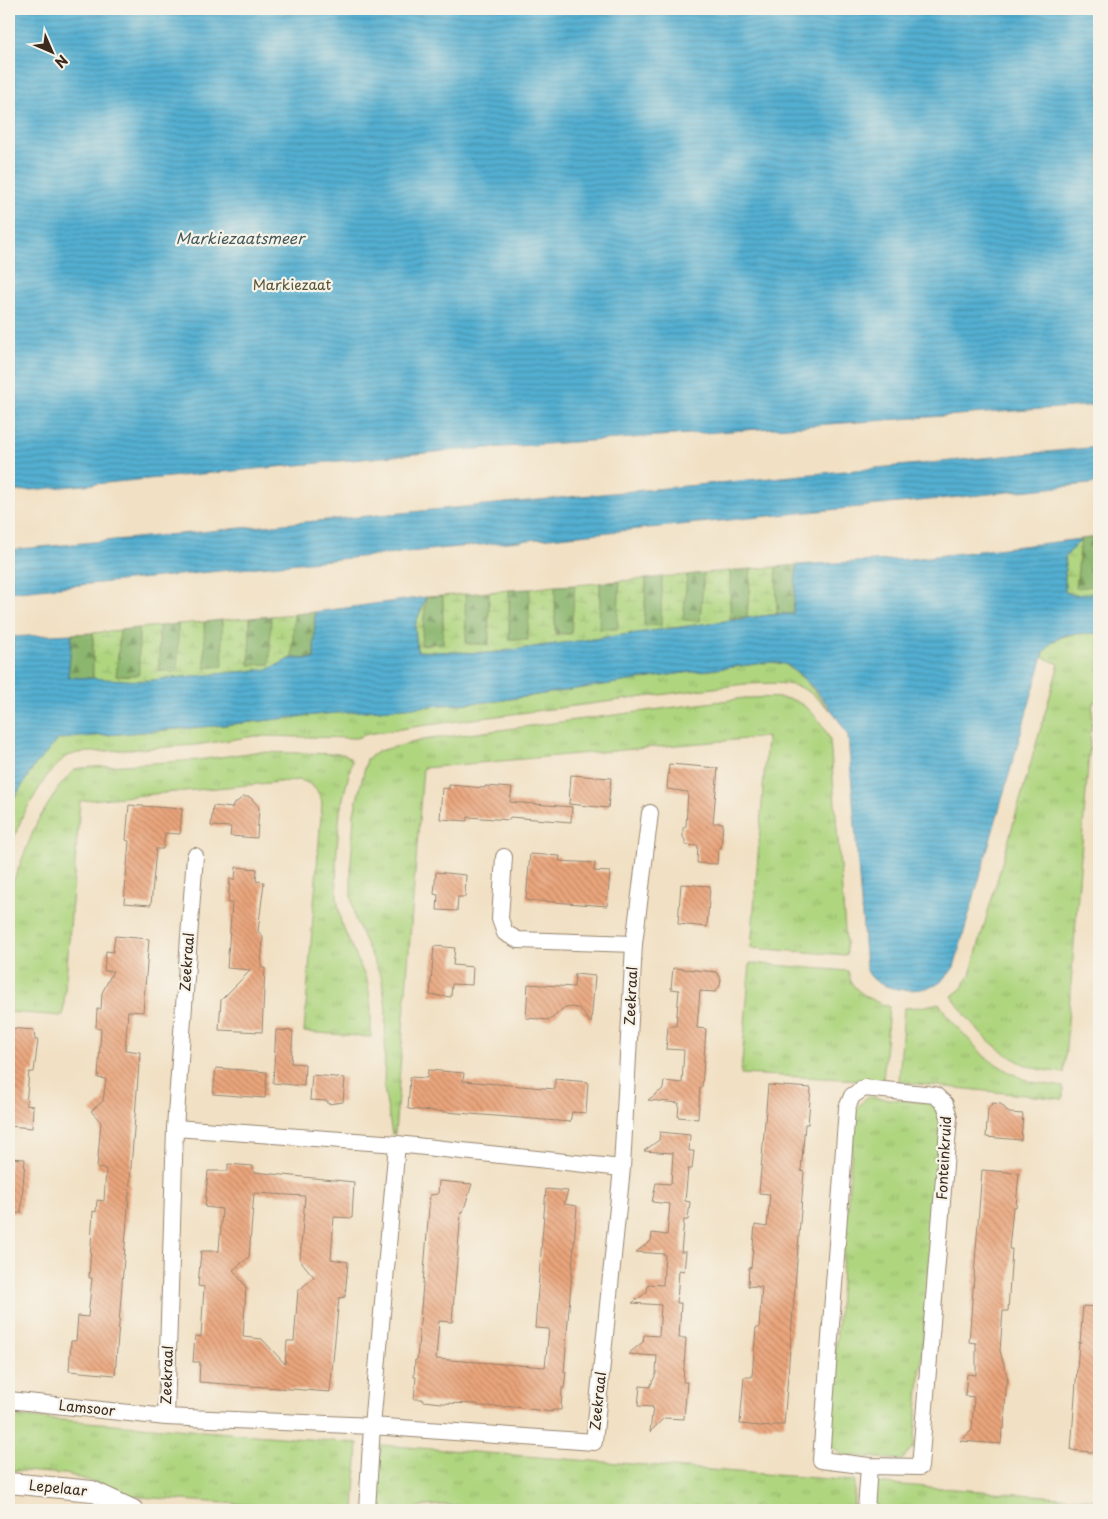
<svg xmlns="http://www.w3.org/2000/svg" width="1108" height="1519" viewBox="0 0 1108 1519" font-family="'Playpen Sans',sans-serif">
  <style>
    .grass { fill: url(#grass-tufts); stroke: #75804e }
    .forest { fill: url(#forest-firs); stroke: #637046 }
    .wetland { fill: url(#wetland-marsh); stroke: #75804e }
    .water { fill: url(#water-rules); stroke: #476c78 }
    .building { fill: url(#building-back-hatch); fill-rule: evenodd }
    .lines { fill: none; stroke-linecap: round; stroke-linejoin: round }
    .minor-casing { stroke: #968570; stroke-width: 18 }
    .tertiary-casing { stroke: #968570; stroke-width: 22 }
    .minor { stroke: #fff; stroke-width: 16 }
    .tertiary { stroke: #fff; stroke-width: 20 }
    .labels { text-anchor: middle; stroke-width: 4.5; stroke-linejoin: round; paint-order: stroke }
    .park-label { font-size: 14px; fill: #585536; stroke: #f7f3e8 }
    .street-label { font-size: 14px; fill: #3b2a1e; stroke: #f7f3e8 }
    .water-label { font-size: 15px; font-style: italic; fill: #43595d; stroke: #f7f3e8 }
  </style>
  <defs>
    <pattern id="grass-tufts" width="24" height="20" patternUnits="userSpaceOnUse" patternTransform="scale(1.25)"><rect width="24" height="20" fill="#afd57f"/><path d="M3 7l-1-3M5 7V3M7 7l1-3M15 17l-1-3M17 17v-4M19 17l1-3" fill="none" stroke="#97b76d"/></pattern>
    <pattern id="forest-firs" width="22" height="20" patternUnits="userSpaceOnUse" patternTransform="scale(1.25)"><rect width="22" height="20" fill="#8bb66e"/><path d="M5 1l3.5 6h-7zM16 11l3.5 6h-7z" fill="#73945a"/></pattern>
    <pattern id="wetland-marsh" width="20" height="14" patternUnits="userSpaceOnUse" patternTransform="scale(1.25)"><rect width="20" height="14" fill="#afd57f"/><path d="M1 5h8M5 5V1M11 12h8M15 12V8" fill="none" stroke="#97b76d"/></pattern>
    <pattern id="water-rules" width="6" height="5" patternUnits="userSpaceOnUse" patternTransform="scale(1.25)"><rect width="6" height="5" fill="#53afd1"/><path d="M0 2.5h6" fill="none" stroke="#468fa9"/></pattern>
    <pattern id="building-back-hatch" width="6" height="6" patternUnits="userSpaceOnUse" patternTransform="scale(1.25)"><rect width="6" height="6" fill="#eaa57c"/><path d="M-1 5l2 2M0 0l6 6M5-1l2 2" fill="none" stroke="#bf8765"/></pattern>
  </defs>
  <rect width="100%" height="100%" fill="#f7f3e8"/>
  <filter id="ink" filterUnits="userSpaceOnUse"><feTurbulence type="fractalNoise" baseFrequency=".02" numOctaves="2"/><feDisplacementMap in="SourceGraphic" scale="10" xChannelSelector="R" yChannelSelector="G"/><feConvolveMatrix kernelMatrix="1 2 1 2 8 2 1 2 1" color-interpolation-filters="sRGB"/></filter>
  <filter id="wash" filterUnits="userSpaceOnUse"><feTurbulence type="fractalNoise" baseFrequency=".0096" numOctaves="4" result="noise"/><feDisplacementMap in="SourceGraphic" scale="20" xChannelSelector="R" yChannelSelector="G"/><feGaussianBlur stdDeviation="1.12" result="paint"/><feColorMatrix in="noise" values="0 0 0 0 0 0 0 0 0 0 0 0 0 0 0 0 0 1.4 0 .05"/><feComposite in="paint" operator="in"/></filter>
  <g filter="url(#wash)">
    <rect width="100%" height="100%" fill="#f1e0c3"/>
    <!-- grass -->
    <path class="grass" d="M1099 633V701L1093 702 1064 1073C1055 1071 1043 1071 1034 1068 999 1056 971 1026 952 996L962 988 970 975 1059 664 1042 657C1051 632 1078 634 1099 633Z
      M772 662 785 664 805 680 830 710C821 702 811 691 799 687 785 681 759 684 744 684L420 726 368 734 356 738 255 736 196 745 77 753 65 757 46 777 23 815 9 851V806L35 765 59 739 225 725 324 714 497 701 676 674Z
      M745 698C760 698 778 696 793 700 810 706 824 725 830 740L847 955 751 948 767 737 423 768 395 1134H392L384 1088 386 1007 382 979 355 919 351 896V862L354 813 367 759 379 751 423 740Z
      M255 752 343 754 348 756 352 761 340 811 336 862 337 897 341 923 368 983 371 1008V1037L304 1032 322 803C319 790 313 784 300 780L80 801 63 1016 9 1012V892L37 822 59 787 74 770 80 768 198 760Z
      M750 963 848 971C849 974 850 979 851 982 858 994 876 1003 889 1006L883 1081 741 1074Z
      M939 1003 948 1017 985 1057 1009 1072 1031 1082 1063 1087V1099L899 1082 904 1008 921 1007Z
      M867 1097 932 1103 942 1119 914 1447 902 1460 841 1455 828 1442 855 1110Z
      M9 1416 358 1443 354 1510H322L127 1496 109 1492 87 1480 66 1474 9 1470Z
      M381 1445 855 1481 853 1510H516L445 1505 427 1506 411 1510H376Z
      M875 1483 1099 1500V1510H873Z"/>
    <!-- forest -->
    <path class="forest" d="M1099 537 1095 587 1076 588 1081 539Z
      M797 565 794 614H777L776 567Z
      M751 569 747 617 730 618V571Z
      M704 573 700 621H683L687 575Z
      M662 577V626H644L646 579Z
      M620 581 618 629 599 630 600 583Z
      M575 585 572 634H555V586Z
      M530 589 529 640 509 639V590Z
      M489 592V645L466 643 465 594Z
      M443 596V643L421 645 426 597Z
      M315 612 314 659 292 658 294 614Z
      M271 616V664L249 665 250 618Z
      M222 620 224 666 205 668 204 622Z
      M178 624 179 672 159 671V626Z
      M139 628 140 675 116 677 120 630Z
      M93 633V679L68 677 72 634Z"/>
    <!-- wetland -->
    <path class="wetland" d="M1081 539 1076 588 1095 586 1099 550V593L1075 595 1065 592V557Z
      M776 567 777 614 490 653 417 651 415 625 426 597 421 645 443 643V596L465 594 466 643 489 645V592L509 590V639L528 640 530 589 555 586V634H571L575 585 600 583 599 629H617L620 581 646 579 644 625 661 626 662 577 687 575 683 620 700 621 704 573 730 571V618L747 617 751 569Z
      M294 614 292 658 269 669 142 681 93 679V633L120 630 116 676 139 675V628L159 626V671L178 672V624L204 622 205 668 223 666 222 620 250 618 249 665 270 664 271 616Z"/>
    <!-- water -->
    <path class="water" d="M9 9H1099V405L447 451 9 492Z
      M1099 447V483L9 592V550Z
      M1081 539 1065 557V592L1075 595 1099 593V633L1069 634 1054 640 1044 652 954 967C949 974 943 982 934 986 914 993 874 992 866 968L848 736C836 713 809 679 787 665 782 663 776 663 772 662L676 674 497 701 324 714 225 725 59 739 35 765 9 806V637L72 634 68 677 142 681 269 669 292 658 314 659 315 612 426 597 415 625 417 651 490 653 777 614H793L797 565 911 559Z"/>
    <g id="blocks">
      <!-- building -->
      <path class="building" d="M669 764 718 768 713 823H723L721 848H718L717 864 697 863 698 846 685 845V840L683 837V828L686 826 688 792 667 789Z
        M571 775 611 778 608 808 569 804Z
        M449 785 485 788V786L512 788 510 802 572 807 571 822 510 817 509 820 468 817 467 821 440 819 442 788 449 789Z
        M243 797H250L259 807 257 838 230 836 231 827 211 826 213 806 232 808 233 805Z
        M129 805 182 809 180 834 165 833 163 849H156L151 905 124 903 129 841 126 840Z
        M530 854 560 856 559 861 595 863 594 871 610 872 607 906 526 900Z
        M236 867 257 869 256 881 264 882 258 931 263 937 261 968H265L262 1032 219 1030 221 1000 251 970 227 968 232 903H228L230 879H235Z
        M436 872 466 875 465 897H458L457 911 437 910 438 895 434 894Z
        M681 884 710 886 707 927 678 924Z
        M115 936 149 939 143 1012 128 1011 125 1050 140 1052 115 1375 69 1371 71 1341H76L78 1316 88 1317 92 1278H89L93 1211 96 1212 97 1200 104 1201 106 1169 97 1168 101 1122 91 1111 103 1101 106 1079 98 1078 101 1029 96 1028 97 1009H101L102 993 113 971H104L106 951 113 952Z
        M434 946 455 948 453 965 473 967 472 985 452 984 451 997 430 995Z
        M673 968 717 972 721 979 720 986 715 992 700 991 697 1028 706 1029 702 1088 700 1087 698 1119 678 1117 679 1103 648 1100 663 1089 664 1081 682 1083 684 1050 666 1049 668 1026H676L679 990 671 989Z
        M575 974 595 976 591 1023 579 1008 565 1007 550 1020 526 1018 528 984 574 987Z
        M9 1028 34 1030 35 1040H38L34 1072H29L26 1105 33 1106 32 1128 9 1126Z
        M276 1030 293 1031 291 1063 305 1064 304 1086 273 1083Z
        M216 1068 267 1072 265 1098 213 1094Z
        M428 1070 464 1073 463 1081 555 1089V1079L588 1082 586 1113 572 1112 570 1122 408 1109 410 1077 427 1078Z
        M312 1075 345 1078 343 1102 328 1104V1101L310 1100Z
        M768 1085 811 1088 808 1124H805L801 1171 804 1172 784 1425H773L772 1427 740 1424 744 1377H752L756 1328H759L762 1287 748 1286 749 1267 751 1268 755 1225 767 1227 770 1194 759 1193Z
        M993 1103 1001 1104 1009 1113 1023 1114 1021 1140 986 1137 988 1108Z
        M660 1132 690 1135 689 1151H694L692 1169H688L685 1201 690 1202 688 1220H684L681 1252H686L684 1271 679 1270 677 1303H681L679 1338H686L683 1382H687L684 1419 664 1418 650 1432 653 1407 638 1406 640 1386 650 1387 656 1374 657 1356 628 1354 643 1342 644 1335 659 1336 661 1305 632 1303 647 1292 648 1284 663 1285 665 1254 636 1252 651 1241 652 1233 667 1235 670 1204 652 1202 656 1183 671 1184 673 1153 644 1151 659 1140Z
        M9 1158 25 1159 21 1213H9Z
        M228 1164 253 1166V1172L354 1182 352 1218 334 1217 331 1259 348 1262 345 1297 339 1298 330 1392 199 1382 200 1362H193L195 1336 201 1337 204 1287 198 1286 201 1251H219L222 1209 205 1207 208 1171H228ZM254 1193 305 1196 300 1260 314 1277 298 1291 294 1341H287L285 1364 262 1339 243 1337 246 1287 233 1270 249 1257Z
        M982 1170 1019 1173 1016 1207H1013L1009 1249H1012L1008 1311H1003L1000 1351 1008 1380 1006 1388 1004 1429H1002L1001 1444 960 1441 972 1430 974 1397 965 1396 967 1374 976 1375V1343L969 1342Z
        M439 1181 472 1184 463 1212H461L452 1322 439 1321 436 1359 545 1367 549 1329 535 1328 546 1189 568 1191 564 1204 577 1206 564 1372H566L564 1388H562L561 1410H552V1412L515 1407 478 1406V1404L442 1403 423 1401V1399H414L416 1377H414L415 1360H417L430 1195 438 1194Z
        M1083 1306 1099 1307V1453L1071 1450 1079 1342 1080 1343Z"/>
    </g>
  </g>
  <g filter="url(#ink)">
    <use href="#blocks" fill-opacity="0" stroke="#968570" stroke-width="1"/>
    <g class="lines">
      <!-- minor casing -->
      <g class="minor-casing">
        <path id="minor" d="M195 856 175 1128 166 1417 372 1426 594 1442 622 1168 634 944 650 813
          M504 857 500 919 505 933 518 940 634 944
          M864 1088 935 1095 945 1104 949 1117 920 1467 869 1466 821 1460 847 1108 852 1096Z
          M175 1128 397 1144 622 1168
          M9 1400 166 1417
          M367 1510 372 1426 397 1144
          M866 1510 869 1466"/>
      </g>
      <!-- tertiary casing -->
      <g class="tertiary-casing">
        <path id="tertiary" d="M9 1483 92 1491 133 1510"/>
      </g>
      <!-- minor -->
      <use href="#minor" class="minor"/>
      <!-- tertiary -->
      <use href="#tertiary" class="tertiary"/>
    </g>
  </g>
  <g class="labels">
    <!-- park labels -->
    <g class="park-label">
      <text x="292" y="290">Markiezaat</text>
    </g>
    <!-- street labels -->
    <g class="street-label">
      <text transform="translate(187 962) rotate(-86)" y="5">Zeekraal</text>
      <text transform="translate(631 996) rotate(-87)" y="5">Zeekraal</text>
      <text transform="translate(944 1158) rotate(-87)" y="5">Fonteinkruid</text>
      <text transform="translate(167 1375) rotate(-88)" y="5">Zeekraal</text>
      <text transform="translate(598 1401) rotate(-84)" y="5">Zeekraal</text>
      <text transform="translate(87 1408) rotate(6)" y="5">Lamsoor</text>
      <text transform="translate(58 1488) rotate(6)" y="5">Lepelaar</text>
    </g>
    <!-- water labels -->
    <g class="water-label">
      <text x="240" y="244">Markiezaatsmeer</text>
    </g>
  </g>
  <!-- margin -->
  <rect width="1108" height="1519" fill="none" stroke="#f7f3e8" stroke-width="30"/>
  <!-- north arrow -->
  <g transform="translate(52 52) rotate(135)" stroke="#f7f3e8" stroke-width="4" paint-order="stroke">
  <path d="M0-4L9 19L0 12L-9 19Z" fill="#3b2a1e"/>
  <text y="-8" font-size="14" font-weight="bold" text-anchor="middle" fill="#3b2a1e">N</text>
  </g>
</svg>
